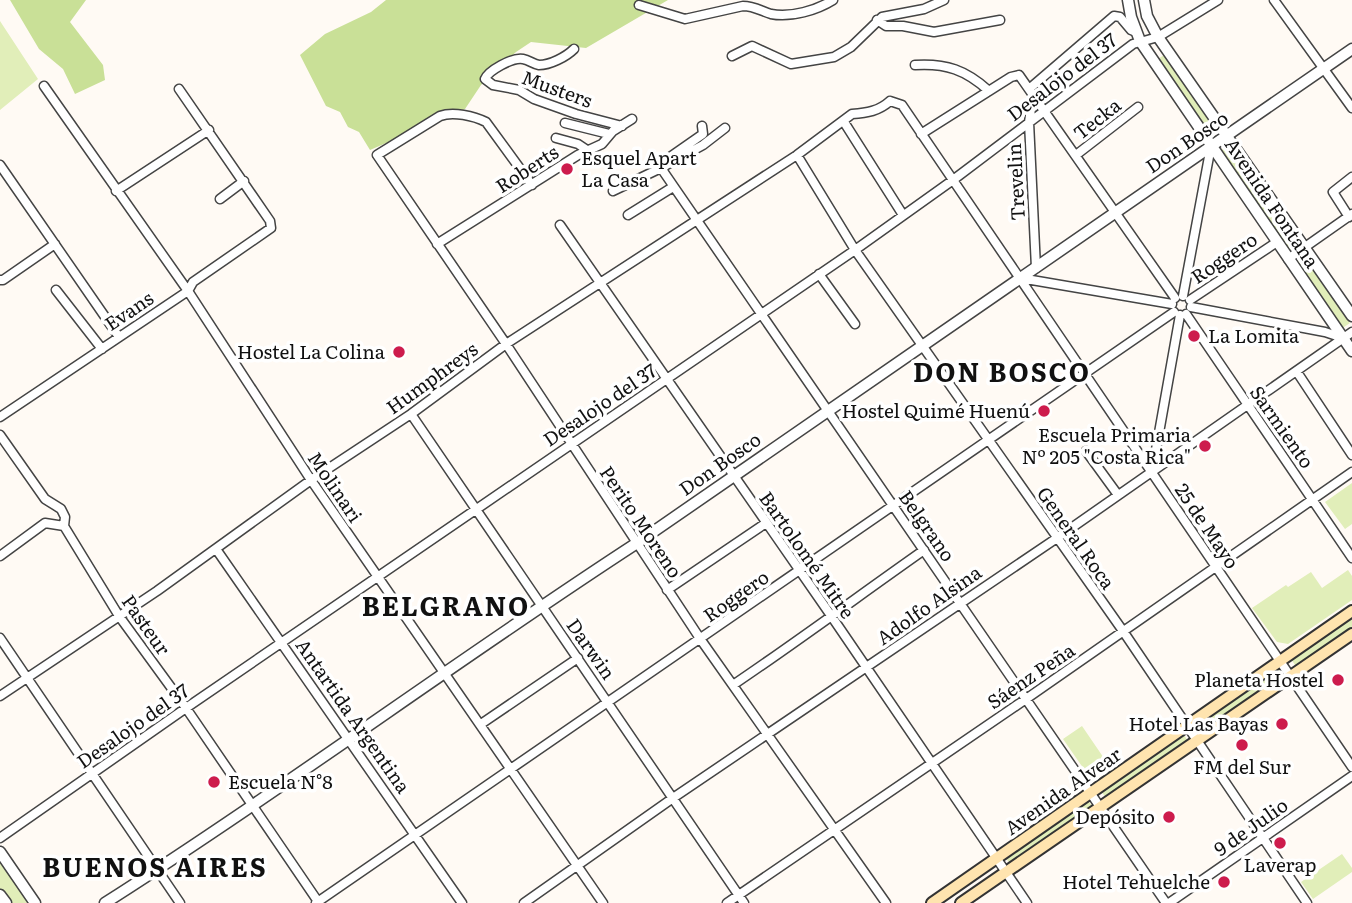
<svg xmlns="http://www.w3.org/2000/svg" width="1352" height="903" viewBox="0 0 1352 903" font-family="Literata,serif">
  <style>
    .green { fill: #e1eeb9 }
    .forest { fill: #c9e097 }
    .lines { fill: none; stroke-linecap: round; stroke-linejoin: round }
    .minor-casing { stroke: #444; stroke-width: 11 }
    .tertiary-casing { stroke: #444; stroke-width: 13 }
    .secondary-casing { stroke: #333; stroke-width: 14 }
    .minor { stroke: #fff; stroke-width: 8 }
    .tertiary { stroke: #fff; stroke-width: 10 }
    .secondary { stroke: #ffe4af; stroke-width: 10 }
    .poi-dot { fill: #cd1c4d; stroke: #fff; stroke-width: 2.5 }
    .labels { text-anchor: middle; stroke-width: 7; stroke-linejoin: round; paint-order: stroke }
    .street-label { font-size: 19px; fill: #111; stroke: #fff }
    .poi-label { font-size: 19px; fill: #111; stroke: #fff; text-anchor: end }
    .district-label { font-size: 26px; font-weight: bold; letter-spacing: 2px; fill: #111; stroke: #fff }
  </style>
  <rect width="100%" height="100%" fill="#fffaf4"/>
  <!-- green -->
  <path class="green" d="M0 21 38 79 0 110Z
    M1164 55 1216 129 1210 133 1158 59Z
    M1228 145 1297 246 1288 252 1219 152Z
    M1304 256 1350 323 1341 329 1295 262Z
    M1352 483V524L1345 529 1325 502Z
    M1348 570 1352 576V600L1288 644 1277 642 1252 608 1286 585 1288 587 1311 572 1322 588Z
    M1352 617V630L1297 668 1291 659Z
    M1278 667 1285 677 1202 734 1196 724Z
    M1082 726 1110 767 1095 777 1088 775 1063 739Z
    M1183 733 1189 743 1107 799 1100 790Z
    M1087 799 1094 809 1011 866 1005 856Z
    M1342 854 1352 868V872L1313 899 1301 882Z
    M0 860 30 903H9L0 889Z"/>
  <!-- forest -->
  <path class="forest" d="M10 0H86L70 22 103 65 105 80 75 94 63 69 39 49Z
    M386 0H668L586 48 531 42 516 52 481 85 465 109 370 150 359 132 348 127 340 112 326 106 300 55 325 34 371 12Z"/>
  <g class="lines">
    <!-- minor casing -->
    <g class="minor-casing">
      <path id="minor" d="M1274 0 1352 108
        M639 5 685 19 743 6C754 6 761 11 771 14 791 18 817 10 833 0
        M877 20 886 26H903L934 32 1000 20
        M574 49C566 57 550 65 539 65 533 64 529 60 523 59 512 57 488 71 485 79L493 85 519 90 534 99 576 114 622 126
        M732 56 752 46 791 64 834 57 851 47 882 17 924 9 944 0
        M915 65C946 63 966 70 989 91
        M44 86 188 291 311 480 603 903
        M1029 89 1114 16 1120 17 1131 30 1136 32
        M1033 96 1029 122 1036 268
        M890 101 902 105 1352 767
        M844 122 903 215
        M565 123 609 134
        M725 128 703 145 661 168 1166 903
        M921 134 1011 77 1019 75 1175 298
        M556 138 578 144 587 150
        M797 155 855 250 1123 631 1307 903
        M1076 155 1138 107
        M0 165 119 337
        M532 185 486 122C474 116 453 111 440 116L377 155 506 344 701 640 886 903
        M116 191 209 130
        M613 191 661 168 670 157 703 134 702 126
        M220 199 244 181
        M628 215 673 187
        M1349 217 1333 192 1352 177
        M560 225 832 617 1027 903
        M437 244 578 155 602 144 613 131 632 119
        M1288 259 1352 214
        M819 274 855 324
        M1020 278 1172 304
        M0 280H3L55 244
        M56 290 102 349
        M1183 296 1211 146
        M1190 300 1277 242
        M1191 307 1325 332 1343 338
        M1186 314 1352 558
        M1297 372 1352 455
        M411 414 744 903
        M0 417 188 291 193 282 271 228 270 221 179 89
        M0 435 45 499 61 509 65 517 64 526 119 616 186 708 319 903
        M1086 451 1118 495
        M1152 472 1180 315
        M216 549 462 903
        M0 556 45 523 64 526
        M667 590 766 523
        M0 638 180 903
        M733 685C798 641 860 595 924 550
        M0 696 157 591 311 480 411 414 506 344 797 155 852 114C867 113 879 111 890 101
        M481 724 578 658
        M0 838 186 708 855 250 953 180 1133 44 1158 37 1218 0
        M316 903 1174 312
        M524 903 673 798 1057 538 1352 332
        M727 903 1026 699 1352 472
        M1169 903 1352 776"/>
    </g>
    <!-- tertiary casing -->
    <g class="tertiary-casing">
      <path id="tertiary" d="M1128 0 1131 17 1140 41 1352 351
        M1144 0 1147 16 1158 37 1352 316
        M0 852 35 903
        M0 895 6 903
        M105 903C285 788 457 660 637 543L1352 49"/>
    </g>
    <!-- secondary casing -->
    <g class="secondary-casing">
      <path id="secondary" d="M932 903 1352 611
        M961 903 1352 634"/>
    </g>
    <!-- minor -->
    <use href="#minor" class="minor"/>
    <!-- tertiary -->
    <use href="#tertiary" class="tertiary"/>
    <!-- secondary -->
    <use href="#secondary" class="secondary"/>
  </g>
  <!-- markers -->
  <g class="poi-dot">
    <circle cx="567" cy="169" r="7"/>
    <circle cx="1194" cy="336" r="7"/>
    <circle cx="399" cy="352" r="7"/>
    <circle cx="1044" cy="411" r="7"/>
    <circle cx="1205" cy="446" r="7"/>
    <circle cx="1338" cy="680" r="7"/>
    <circle cx="1282" cy="724" r="7"/>
    <circle cx="1242" cy="745" r="7"/>
    <circle cx="214" cy="782" r="7"/>
    <circle cx="1169" cy="817" r="7"/>
    <circle cx="1280" cy="843" r="7"/>
    <circle cx="1224" cy="882" r="7"/>
  </g>
  <g class="labels">
    <!-- street labels -->
    <g class="street-label">
      <text transform="translate(1062 77) rotate(-37)" y="7">Desalojo del 37</text>
      <text transform="translate(557 89) rotate(20)" y="7">Musters</text>
      <text transform="translate(1097 119) rotate(-38)" y="7">Tecka</text>
      <text transform="translate(1187 142) rotate(-34)" y="7">Don Bosco</text>
      <text transform="translate(527 169) rotate(-33)" y="7">Roberts</text>
      <text transform="translate(1016 182) rotate(-93)" y="7">Trevelin</text>
      <text transform="translate(1272 203) rotate(56)" y="7">Avenida Fontana</text>
      <text transform="translate(1224 258) rotate(-34)" y="7">Roggero</text>
      <text transform="translate(129 311) rotate(-34)" y="7">Evans</text>
      <text transform="translate(432 378) rotate(-36)" y="7">Humphreys</text>
      <text transform="translate(600 405) rotate(-34)" y="7">Desalojo del 37</text>
      <text transform="translate(1282 427) rotate(55)" y="7">Sarmiento</text>
      <text transform="translate(720 464) rotate(-35)" y="7">Don Bosco</text>
      <text transform="translate(335 487) rotate(56)" y="7">Molinari</text>
      <text transform="translate(641 522) rotate(56)" y="7">Perito Moreno</text>
      <text transform="translate(927 526) rotate(55)" y="7">Belgrano</text>
      <text transform="translate(1207 526) rotate(56)" y="7">25 de Mayo</text>
      <text transform="translate(1076 538) rotate(55)" y="7">General Roca</text>
      <text transform="translate(807 555) rotate(55)" y="7">Bartolomé Mitre</text>
      <text transform="translate(736 596) rotate(-35)" y="7">Roggero</text>
      <text transform="translate(929 605) rotate(-35)" y="7">Adolfo Alsina</text>
      <text transform="translate(146 625) rotate(55)" y="7">Pasteur</text>
      <text transform="translate(591 649) rotate(55)" y="7">Darwin</text>
      <text transform="translate(1031 676) rotate(-34)" y="7">Sáenz Peña</text>
      <text transform="translate(353 716) rotate(55)" y="7">Antartida Argentina</text>
      <text transform="translate(133 726) rotate(-35)" y="7">Desalojo del 37</text>
      <text transform="translate(1063 791) rotate(-35)" y="7">Avenida Alvear</text>
      <text transform="translate(1251 827) rotate(-35)" y="7">9 de Julio</text>
    </g>
    <!-- poi labels -->
    <g class="poi-label">
      <text x="581" y="165" text-anchor="start">Esquel Apart<tspan x="581" dy="22">La Casa</tspan></text>
      <text x="1208" y="343" text-anchor="start">La Lomita</text>
      <text x="385" y="359">Hostel La Colina</text>
      <text x="1030" y="418">Hostel Quimé Huenú</text>
      <text x="1191" y="442">Escuela Primaria<tspan x="1191" dy="22">Nº 205 "Costa Rica"</tspan></text>
      <text x="1324" y="687">Planeta Hostel</text>
      <text x="1268" y="731">Hotel Las Bayas</text>
      <text x="1242" y="774" text-anchor="middle">FM del Sur</text>
      <text x="228" y="789" text-anchor="start">Escuela N°8</text>
      <text x="1155" y="824">Depósito</text>
      <text x="1280" y="872" text-anchor="middle">Laverap</text>
      <text x="1210" y="889">Hotel Tehuelche</text>
    </g>
    <!-- district labels -->
    <g class="district-label">
      <text x="1002" y="382">DON BOSCO</text>
      <text x="446" y="616">BELGRANO</text>
      <text x="155" y="877">BUENOS AIRES</text>
    </g>
  </g>
</svg>
